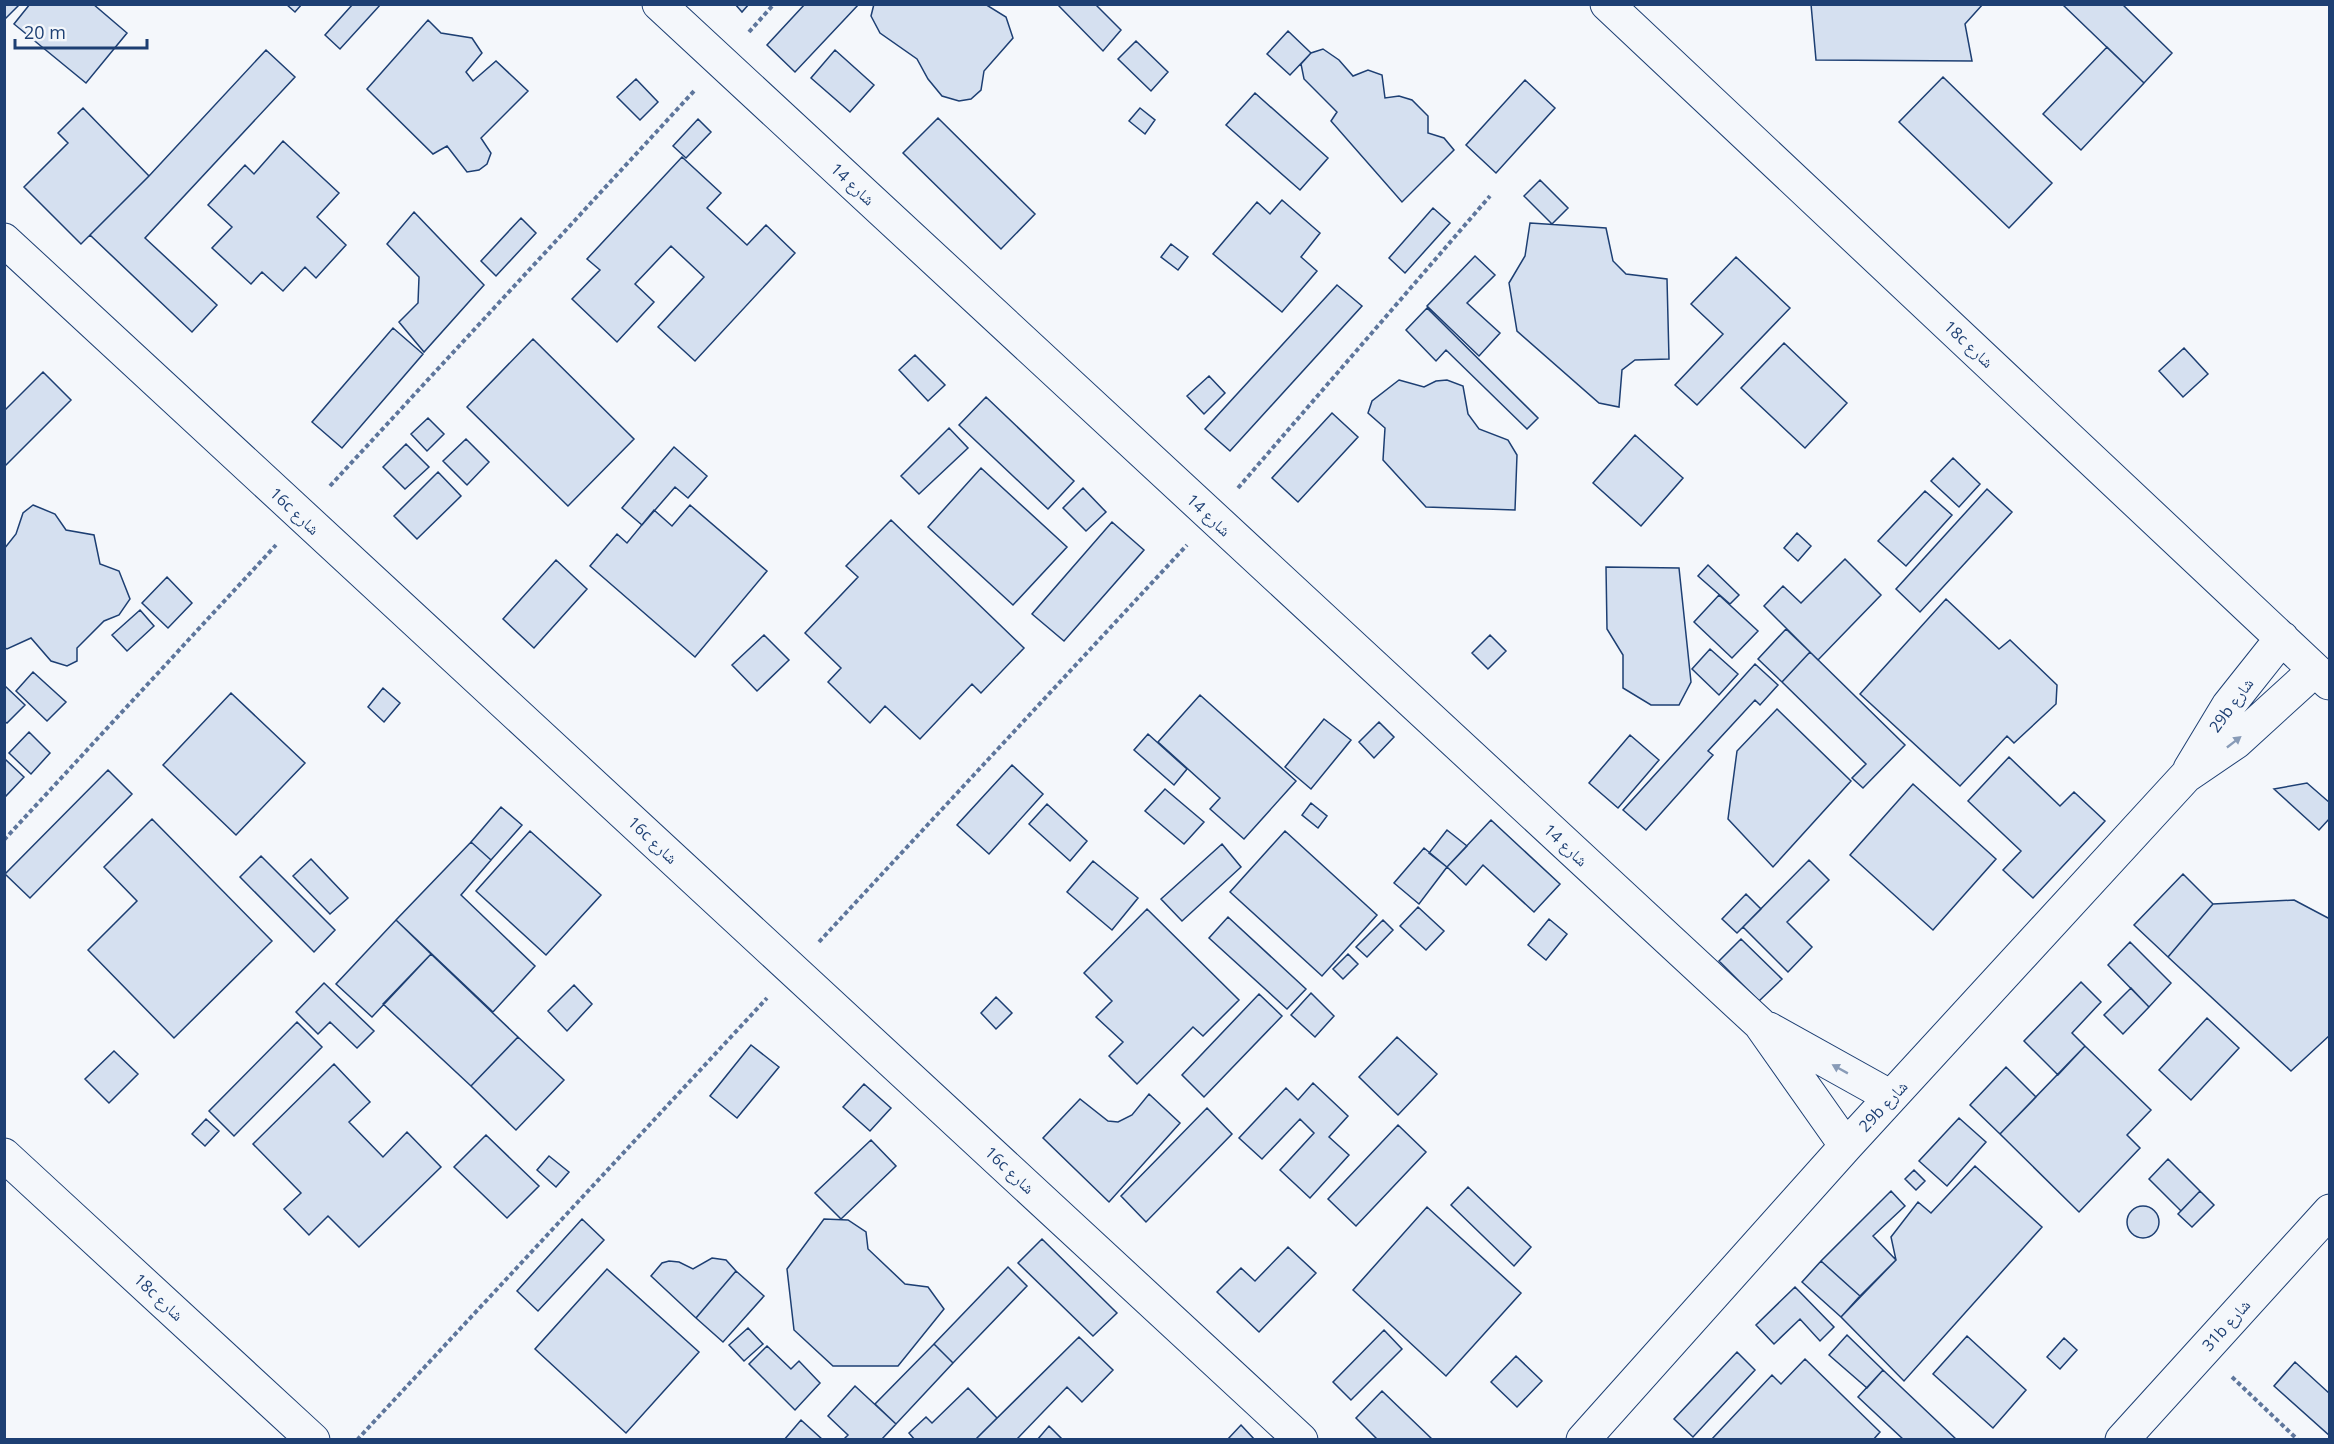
<svg xmlns="http://www.w3.org/2000/svg" width="2334" height="1444" viewBox="0 0 2334 1444" font-family="'Open Sans','Noto Naskh Arabic',sans-serif">
  <style>
    .building { fill: #d5e0f0; stroke: #1d3f73; stroke-width: 1.5 }
    .lines { fill: none; stroke-linecap: round; stroke-linejoin: round }
    .minor-casing { stroke: #1d3f73; stroke-width: 35 }
    .path { stroke: #5e769c; stroke-width: 4; stroke-dasharray: 4.5 3; stroke-linecap: butt }
    .minor { stroke: #f4f7fb; stroke-width: 33 }
    .oneway { fill: #889bb7 }
    .labels { text-anchor: middle; stroke-width: 4.5; stroke-linejoin: round; paint-order: stroke }
    .street-label { font-size: 16px; fill: #1d3f73; stroke: #f4f7fb }
  </style>
  <rect width="100%" height="100%" fill="#f4f7fb"/>
  <!-- building -->
  <path class="building" d="M4 4H20L4 20Z
    M30 4H93L127 33 86 83 14 24Z
    M286 4H302L295 12Z
    M353 4H381L340 49 325 35Z
    M735 4H749L742 12Z
    M805 4H859L795 72 767 45Z
    M874 4H985L1006 17 1013 38 984 71 981 90 971 99 959 101 942 96 928 79 917 59 880 33 871 16Z
    M1095 4 1121 30 1103 51 1058 5Z
    M1811 4H1983L1965 24 1972 61 1816 60Z
    M2062 4H2122L2172 53 2144 83Z
    M428 20 441 33 472 38 482 53 466 72 473 81 496 61 528 91 481 138 491 153 487 164 479 170 467 172 447 146 433 154 367 89Z
    M1288 31 1311 53 1290 75 1267 54Z
    M1136 41 1168 72 1151 91 1118 59Z
    M2107 47 2144 83 2081 150 2043 114Z
    M1323 49 1339 60 1353 76 1368 70 1382 75 1385 98 1399 96 1412 100 1428 116V133L1444 138 1454 150 1402 202 1331 121 1337 112 1304 79 1301 64 1311 53Z
    M266 50 295 77 145 238 217 305 192 332 90 235 149 176Z
    M835 50 874 85 850 112 811 78Z
    M1943 77 2052 183 2009 228 1899 122Z
    M636 79 658 102 640 120 617 97Z
    M1525 80 1555 108 1496 173 1466 145Z
    M1255 93 1328 158 1300 190 1226 125Z
    M83 108 149 176 81 244 24 187 68 143 58 133Z
    M1140 108 1155 120 1145 134 1129 121Z
    M938 118 1035 214 1001 249 903 153Z
    M698 119 711 132 686 158 673 146Z
    M283 141 339 193 317 217 346 245 316 278 305 267 283 291 262 272 251 284 212 248 232 227 208 205 245 165 254 174Z
    M682 157 721 193 707 208 747 245 766 225 795 253 695 361 658 327 704 277 671 246 635 284 654 302 617 342 572 299 600 270 587 259Z
    M1540 180 1568 208 1552 224 1524 196Z
    M1282 200 1320 233 1301 257 1317 271 1282 312 1213 254 1257 202 1270 214Z
    M1433 208 1450 223 1405 273 1389 258Z
    M414 212 484 285 424 352 399 322 418 303 419 277 387 244Z
    M521 218 536 233 496 276 481 261Z
    M1530 223 1606 228 1613 261 1626 274 1667 279 1669 359 1635 360 1622 370 1619 407 1599 403 1517 331 1509 283 1525 256Z
    M1171 244 1188 257 1178 270 1161 257Z
    M1475 256 1495 275 1467 303 1500 333 1479 356 1427 306Z
    M1736 257 1790 308 1697 405 1675 385 1723 334 1691 304Z
    M1337 285 1362 306 1230 451 1205 429Z
    M1427 308 1538 418 1527 429 1446 350 1436 361 1406 330Z
    M393 328 423 354 342 448 312 422Z
    M533 339 634 439 568 506 467 407Z
    M1784 343 1847 403 1805 448 1741 388Z
    M2184 348 2208 374 2183 397 2159 371Z
    M915 355 945 385 928 401 899 370Z
    M43 372 71 400 4 467V411Z
    M1209 376 1225 393 1204 414 1187 396Z
    M1399 380 1424 387 1436 381 1447 380 1463 386 1468 414 1479 429 1508 440 1517 455 1515 510 1426 507 1383 460 1385 428 1368 413 1372 401Z
    M986 397 1074 481 1048 509 959 425Z
    M1332 413 1358 437 1298 502 1272 478Z
    M428 418 444 434 427 451 411 434Z
    M949 428 968 448 919 494 901 476Z
    M1635 435 1683 478 1641 526 1593 483Z
    M466 439 489 462 467 485 443 461Z
    M406 444 429 467 405 489 383 467Z
    M674 447 707 476 688 498 675 487 642 525 622 508Z
    M1953 458 1980 484 1959 507 1931 481Z
    M981 468 1067 547 1013 605 928 527Z
    M438 472 461 496 417 539 394 516Z
    M1083 488 1106 512 1086 531 1063 508Z
    M1987 489 2012 512 1920 612 1896 589Z
    M1925 491 1952 515 1906 566 1878 541Z
    M33 505 55 514 66 530 94 535 100 564 119 571 130 599 119 615 104 621 77 648V661L67 666 51 661 31 638 7 649 4 647V549L16 534 23 513Z
    M690 505 767 571 695 657 590 566 617 534 627 543 654 510 672 526Z
    M891 520 1024 648 981 693 972 684 920 739 885 706 870 723 828 682 841 668 805 633 858 577 846 566Z
    M1112 522 1144 550 1064 641 1032 614Z
    M1797 533 1811 546 1798 561 1784 548Z
    M1845 559 1881 595 1818 660 1764 606 1783 586 1801 603Z
    M556 560 587 589 534 648 503 619Z
    M1708 565 1739 595 1730 604 1698 576Z
    M1606 567 1679 568 1691 682 1679 705H1651L1623 688V655L1607 629Z
    M167 577 192 603 168 628 142 603Z
    M1719 595 1758 631 1732 658 1694 622Z
    M1946 599 1999 649 2010 640 2057 685 2056 704 2014 743 2007 736 1960 786 1860 694Z
    M140 610 154 626 127 651 112 635Z
    M1786 629 1810 652 1782 682 1758 659Z
    M764 635 789 660 757 691 732 665Z
    M1490 635 1506 651 1488 669 1472 653Z
    M1710 649 1738 674 1719 695 1692 669Z
    M1810 652 1905 745 1863 788 1852 778 1866 764 1782 682Z
    M1755 664 1778 685 1760 705 1755 700 1708 751 1713 755 1646 830 1623 810Z
    M33 672 66 702 47 721 16 691Z
    M4 685 25 705 7 723 4 721Z
    M383 688 400 703 384 722 368 707Z
    M231 693 305 763 236 835 163 765Z
    M1200 695 1296 781 1244 839 1210 809 1220 798 1158 742Z
    M1777 709 1851 781 1773 867 1728 819 1737 751Z
    M1324 719 1351 740 1311 789 1285 767Z
    M1379 722 1394 737 1374 758 1359 742Z
    M29 732 50 753 31 774 9 753Z
    M1148 734 1187 769 1174 785 1134 750Z
    M1630 735 1659 760 1618 808 1589 783Z
    M2009 757 2060 806 2074 792 2105 821 2033 898 2003 870 2021 851 1968 801Z
    M6 760 24 777 4 798V762Z
    M1012 765 1043 794 989 854 957 825Z
    M108 770 132 794 30 898 5 874Z
    M2307 783 2330 803V818L2319 830 2274 789Z
    M1913 784 1996 859 1933 930 1850 855Z
    M1165 789 1204 822 1184 844 1145 811Z
    M1311 803 1327 816 1318 828 1302 815Z
    M1047 804 1087 841 1070 861 1029 824Z
    M501 807 522 825 491 860 471 842Z
    M152 819 272 941 174 1038 88 950 137 901 104 867Z
    M1491 820 1560 884 1534 912 1483 865 1466 885 1447 867Z
    M1447 830 1467 846 1447 867 1429 853Z
    M530 831 601 895 546 955 476 891Z
    M1285 831 1377 915 1322 976 1230 892Z
    M471 842 491 860 461 895 535 966 493 1012 396 920Z
    M1222 844 1241 867 1182 921 1161 899Z
    M1424 848 1447 867 1419 904 1394 883Z
    M261 856 335 930 314 952 240 877Z
    M311 859 348 898 330 914 293 876Z
    M1809 860 1829 880 1787 922 1812 947 1788 972 1743 927Z
    M1093 861 1138 898 1112 930 1067 892Z
    M2183 874 2213 904 2168 957 2134 925Z
    M1746 894 1761 909 1737 933 1722 919Z
    M2294 900 2330 919V1035L2291 1071 2168 957 2213 904Z
    M1418 907 1444 931 1426 950 1400 926Z
    M1147 909 1239 1000 1203 1036 1193 1027 1137 1084 1109 1056 1123 1042 1096 1017 1112 1001 1084 973Z
    M1228 917 1306 989 1287 1009 1209 938Z
    M1549 919 1567 934 1546 960 1528 945Z
    M396 920 431 954 372 1017 336 984Z
    M1383 920 1393 930 1367 957 1356 947Z
    M1741 939 1782 979 1759 1001 1719 961Z
    M2130 942 2171 983 2149 1007 2108 965Z
    M431 954 518 1037 471 1086 383 1004Z
    M1348 954 1358 964 1343 979 1333 969Z
    M2081 982 2101 1002 2072 1033 2085 1046 2058 1075 2024 1041Z
    M324 983 374 1031 357 1048 330 1022 318 1034 296 1012Z
    M574 985 592 1004 567 1031 548 1011Z
    M2131 988 2149 1007 2123 1034 2104 1015Z
    M1311 993 1334 1016 1315 1037 1291 1015Z
    M1259 994 1282 1016 1204 1097 1182 1075Z
    M996 997 1012 1013 996 1029 981 1013Z
    M2207 1018 2239 1048 2191 1100 2159 1070Z
    M297 1022 322 1047 234 1136 209 1111Z
    M518 1037 564 1080 516 1130 471 1086Z
    M1397 1037 1437 1074 1398 1115 1359 1077Z
    M751 1045 779 1067 737 1118 710 1096Z
    M2085 1046 2151 1110 2127 1135 2140 1148 2079 1212 2000 1134Z
    M114 1051 138 1074 109 1103 85 1079Z
    M334 1064 370 1102 349 1122 383 1157 407 1132 441 1167 359 1247 328 1216 309 1235 284 1209 301 1193 253 1144Z
    M2006 1067 2036 1097 2000 1134 1970 1105Z
    M1313 1083 1348 1116 1329 1137 1349 1155 1310 1198 1280 1170 1314 1133 1300 1119 1262 1159 1239 1138 1286 1088 1298 1100Z
    M864 1084 891 1108 870 1131 843 1107Z
    M1149 1094 1180 1123 1109 1202 1043 1138 1080 1099 1108 1121 1118 1122 1132 1115Z
    M1207 1108 1232 1134 1146 1222 1121 1196Z
    M1959 1118 1986 1142 1947 1186 1919 1161Z
    M206 1119 219 1131 205 1146 192 1134Z
    M1398 1125 1426 1152 1356 1226 1328 1199Z
    M486 1135 539 1186 507 1218 454 1167Z
    M871 1140 896 1166 841 1219 815 1193Z
    M549 1156 569 1172 556 1187 537 1170Z
    M2168 1159 2200 1191 2181 1211 2149 1179Z
    M1975 1166 2042 1227 1904 1381 1841 1317 1896 1260 1891 1237 1918 1202 1931 1213Z
    M1914 1170 1925 1181 1916 1190 1905 1179Z
    M1468 1187 1531 1247 1514 1266 1451 1205Z
    M1891 1191 1905 1206 1873 1236 1896 1260 1860 1296 1821 1261Z
    M2200 1191 2214 1205 2192 1227 2178 1214Z
    M2127 1222a16 16 0 1 1 32 0a16 16 0 1 1-32 0Z
    M1427 1207 1521 1293 1446 1376 1353 1290Z
    M582 1219 604 1240 538 1311 517 1291Z
    M824 1219 848 1220 866 1232 868 1249 905 1284 928 1287 944 1309 898 1366H833L794 1330 787 1269Z
    M1042 1239 1117 1313 1093 1336 1018 1263Z
    M1288 1247 1316 1273 1259 1332 1217 1292 1241 1268 1255 1281Z
    M712 1258 726 1260 736 1271 696 1318 651 1276 662 1263 669 1261 679 1262 693 1269Z
    M1821 1261 1860 1296 1841 1317 1802 1282Z
    M1008 1267 1027 1286 953 1363 934 1344Z
    M607 1269 699 1352 626 1433 535 1349Z
    M736 1271 764 1296 723 1342 696 1318Z
    M1795 1287 1834 1327 1820 1341 1800 1319 1774 1344 1756 1325Z
    M748 1328 763 1344 744 1361 729 1345Z
    M1384 1330 1402 1349 1351 1400 1333 1382Z
    M1847 1335 1883 1370 1867 1388 1829 1355Z
    M1967 1336 2026 1390 1993 1428 1933 1374Z
    M1079 1337 1113 1370 1082 1402 1067 1387 1016 1440H978L977 1438Z
    M2064 1338 2077 1350 2060 1369 2047 1357Z
    M934 1344 953 1363 896 1424 875 1404Z
    M767 1346 791 1369 799 1361 820 1383 795 1410 749 1364Z
    M1737 1352 1755 1370 1693 1437 1674 1419Z
    M1516 1356 1542 1381 1517 1407 1491 1382Z
    M1805 1359 1880 1432 1873 1440H1711L1772 1375 1781 1384Z
    M2295 1362 2330 1394V1436L2274 1386Z
    M1883 1370 1957 1440H1904L1858 1397Z
    M855 1386 896 1424 881 1440H843L848 1435 828 1416Z
    M968 1388 997 1418 977 1438 978 1440H915L909 1433 926 1417 932 1423Z
    M1382 1391 1433 1440H1378L1356 1418Z
    M801 1420 823 1440H784Z
    M1241 1425 1255 1440H1227Z
    M1049 1426 1063 1440H1037Z"/>
  <g class="lines">
    <!-- minor casing -->
    <g class="minor-casing">
      <path id="minor" d="M659 4 1760 1024 1846 1146
        M1607 4 2329 683
        M4 240 1301 1440
        M2190 769 2228 706 2282 638
        M1769 1029 1891 1097
        M4 1155 313 1440
        M1583 1440 1846 1146 2186 776 2236 742 2315 670
        M2122 1440 2330 1211"/>
    </g>
    <!-- path -->
    <path class="path" d="M749 32 774 4
      M330 486 695 90
      M1238 488 1490 196
      M4 840 276 545
      M819 942 1187 545
      M2232 1377 2298 1440
      M357 1440 767 998"/>
    <!-- minor -->
    <use href="#minor" class="minor"/>
  </g>
  <!-- one-way arrows -->
  <defs><path id="oneway-solid" d="M-6-.8H1V-3.2L6.5 0L1 3.2V.8H-6Z" transform="scale(1.5)"/></defs>
  <g class="oneway">
    <use href="#oneway-solid" transform="translate(2234 742) rotate(-38)"/>
    <use href="#oneway-solid" transform="translate(1840 1069) rotate(-151)"/>
  </g>
  <g class="labels">
    <!-- street labels -->
    <g class="street-label">
      <text transform="translate(853 184) rotate(43)" y="6">شارع 14</text>
      <text transform="translate(1969 344) rotate(43)" y="6">18c شارع</text>
      <text transform="translate(295 511) rotate(43)" y="6">16c شارع</text>
      <text transform="translate(1209 515) rotate(43)" y="6">شارع 14</text>
      <text transform="translate(2231 705) rotate(-54)" y="6">29b شارع</text>
      <text transform="translate(653 840) rotate(43)" y="6">16c شارع</text>
      <text transform="translate(1566 845) rotate(43)" y="6">شارع 14</text>
      <text transform="translate(1883 1106) rotate(-47)" y="6">29b شارع</text>
      <text transform="translate(1010 1170) rotate(43)" y="6">16c شارع</text>
      <text transform="translate(159 1297) rotate(43)" y="6">18c شارع</text>
      <text transform="translate(2226 1325) rotate(-48)" y="6">31b شارع</text>
    </g>
  </g>
  <!-- border -->
  <rect width="2334" height="1444" fill="none" stroke="#1d3f73" stroke-width="12"/>
  <!-- scale -->
  <path d="M15 39v9h132v-9" fill="none" stroke="#1d3f73" stroke-width="3"/>
  <text x="24" y="39" font-size="18" fill="#1d3f73" stroke="#f4f7fb" stroke-width="4.5" paint-order="stroke">20 m</text>
</svg>
